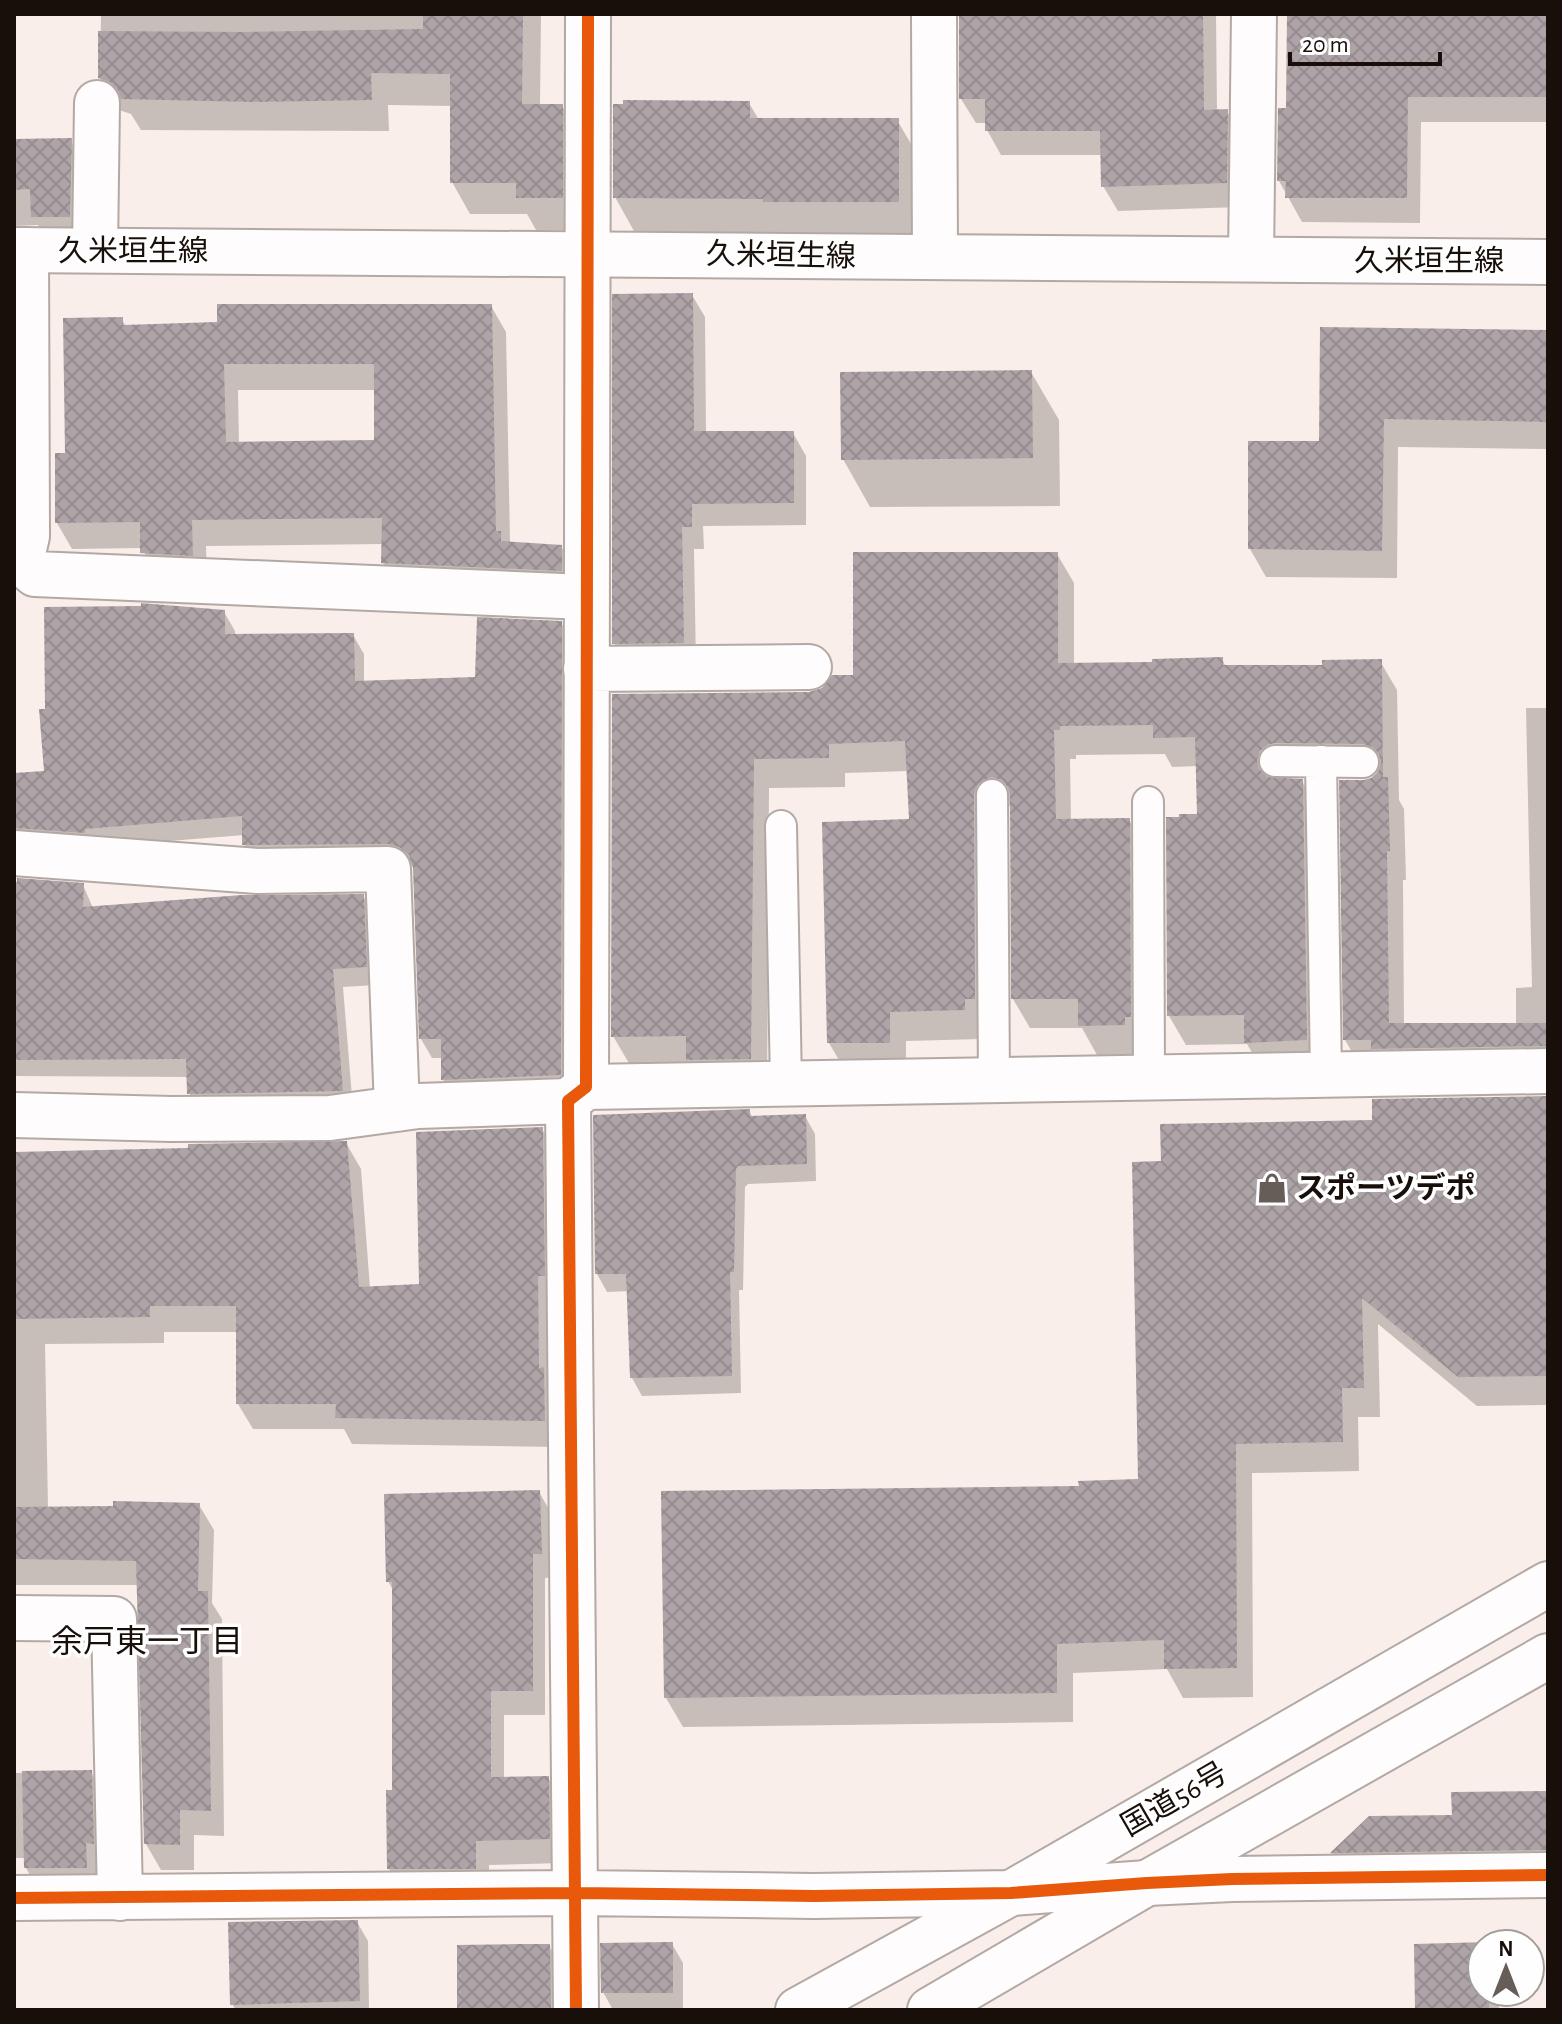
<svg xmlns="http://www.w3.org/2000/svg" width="1562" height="2024" viewBox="0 0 1562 2024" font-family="'Alegreya Sans','Noto Sans JP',sans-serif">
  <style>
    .shadow { fill: #0003; fill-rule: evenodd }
    .building { fill: url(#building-cross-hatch); fill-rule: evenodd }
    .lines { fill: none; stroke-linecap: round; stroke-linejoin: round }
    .lane-casing { stroke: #b3a9a4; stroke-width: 34 }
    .street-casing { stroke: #b3a9a4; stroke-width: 48 }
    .secondary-casing { stroke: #b3a9a4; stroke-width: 48 }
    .highway-casing { stroke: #b3a9a4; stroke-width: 48 }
    .lane { stroke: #fefcfc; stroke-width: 30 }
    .street { stroke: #fefcfc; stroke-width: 44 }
    .secondary { stroke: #fefcfc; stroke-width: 44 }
    .highway { stroke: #fefcfc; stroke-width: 44 }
    .cycleway-casing { stroke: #fefefe; stroke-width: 17 }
    .cycleway { stroke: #e8590c; stroke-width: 12 }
    .labels { text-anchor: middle; stroke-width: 7; stroke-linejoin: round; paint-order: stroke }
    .street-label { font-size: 30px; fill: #190f0a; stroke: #fefefe }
    .poi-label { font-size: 30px; font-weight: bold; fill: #190f0a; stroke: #fefefe; text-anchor: start }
    .neighbourhood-label { font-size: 32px; fill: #190f0a; stroke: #fefefe }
  </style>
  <defs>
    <pattern id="building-cross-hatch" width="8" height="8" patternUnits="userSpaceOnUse" patternTransform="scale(2)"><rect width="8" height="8" fill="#aea4a8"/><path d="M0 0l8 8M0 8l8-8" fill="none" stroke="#958c8f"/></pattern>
  </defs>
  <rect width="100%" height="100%" fill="#f9eee9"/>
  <!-- shadow -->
  <path class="shadow" d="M101 14H541L540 106H562L580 138V230H536L527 214H470L452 182V106L388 105 389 131 141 130 131 114 119 110 100 78Z
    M961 14H1216L1217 111H1227L1241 136 1240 207 1118 211 1103 186V155H1001L987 130V123H976L961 99Z
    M1289 14H1548V122H1421L1420 223 1302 222 1279 181 1288 110Z
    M749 103 759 120H897L917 154V235L634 231 615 197Z
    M70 140 81 159 80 235H44L38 225 14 226V141Z
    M692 295 705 317 706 433H793L806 456V525L703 526 704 549H694L696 665 627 666 614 643Z
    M491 306 506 332 510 543 561 546 576 573V597L398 589 383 563V544L206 546 207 581 158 579 142 548 72 549 57 523 67 455 122 319 126 327 219 324ZM238 390H376V442L239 444Z
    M1548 332V449L1398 447 1397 578 1266 577 1250 549 1321 443Z
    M1031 372 1059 420 1060 506 870 507 843 459Z
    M1057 554 1074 583V665L1154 664 1222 659 1226 667H1324L1380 661 1397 690 1399 800 1404 809 1406 880H1403L1404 1025H1516V988L1532 987 1526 708H1548V1075L1362 1069 1345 1040 1372 780 1380 773 1292 772 1278 780 1302 781 1319 811 1323 1069 1263 1071 1247 1044 1186 1045 1169 1016 1199 816 1198 766 1172 767 1165 754 1076 755V759H1070L1071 821 1129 820 1146 849 1141 1054 1097 1055 1082 1028H1030L1013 999 1012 807 1009 806 993 815 981 1039 906 1041V1072H846L829 1043 911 821 909 771 845 773V787L769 788 767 1088 630 1065 613 1036 614 696 810 694 855 677Z
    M224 612 235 631V636L353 635 364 654V683L477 679 561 623 572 642 571 1093 454 1098 443 1080V1058H432L421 1039 415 868 412 865 400 862 255 863 244 844V835L95 847H27L16 828 14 775 46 773Z
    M14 884 83 885 93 908 363 896 374 915 376 985 343 987 353 1109 200 1112 189 1093V1077L14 1076Z
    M1548 1098V1405L1477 1406 1378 1324 1380 1417H1358L1359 1471 1252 1473 1253 1697 1183 1698 1167 1669 1073 1673V1722L683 1727 666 1698 1081 1488 1140 1481 1163 1163 1374 1122Z
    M749 1111 753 1118 805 1116 815 1134 816 1181 748 1184 745 1187 743 1290H739L741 1393 642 1396 632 1378 629 1291 607 1292 597 1274Z
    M542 1129 557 1155 559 1447 352 1444 344 1429H253L238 1404V1332H164V1343L45 1344 48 1508 199 1505 214 1530 212 1603 222 1619 224 1836 194 1835V1870H161L146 1844 139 1585H14V1171L346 1143 361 1169 370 1288 422 1286Z
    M539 1492 553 1516 554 1577 545 1578V1715H504V1779L548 1778 562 1802V1863L489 1865V1893H403L389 1869 394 1792V1592L388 1581Z
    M91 1772 106 1798 100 1894H41L26 1868V1858H14V1773Z
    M1548 1793V1868L1343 1871 1332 1853 1370 1818 1454 1816Z
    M357 1922 368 1941 369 2010H236L232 2004Z
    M672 1944 683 1963V2010H613L603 1992Z
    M1482 1944V1992H1498L1499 2010H1417Z
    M549 1946 565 1974 566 2010H466Z"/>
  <!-- building -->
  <path class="building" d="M423 14H523L522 104H563V198H516V183H450V74L371 73 372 100 254 102 121 99 118 90 110 82 98 78V31L243 32 423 29Z
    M959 14H1203L1204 110 1228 109 1227 183 1101 187 1100 131H985V99H959Z
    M1287 14H1548V97H1408L1407 198H1285L1286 181H1277L1278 108H1286Z
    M623 100 750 101V118H899V202H763V199L613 198V104H623Z
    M72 138 70 217H31L30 189 14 190V139Z
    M693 293 694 431H794V503L692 504V527H682L684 643 612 644V294Z
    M217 304H492L496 531H501V541L562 545V571L381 563 382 518 192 520 193 556 140 553V522L55 523V453H65L63 318 123 317V325L217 322ZM224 364H374V440L226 442Z
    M1320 327 1548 330V422L1384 419 1382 551 1248 549V441H1319Z
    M1032 370 1033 458 841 460 840 372Z
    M853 552H1058V663L1152 662V659L1223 657V665H1322V660L1382 659 1383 777H1388L1390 851H1387L1389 1023H1548V1046L1371 1049V1040H1343L1339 780H1364L1371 778 1378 772 1381 763 1379 754 1373 747 1363 744 1274 743 1267 745 1260 751 1257 760 1259 769 1267 777 1303 779 1307 1040 1244 1043V1015L1167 1016 1166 817H1179V814H1197L1195 737 1153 738V725L1060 726V730H1054L1056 819 1130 818 1131 1017H1125V1025L1078 1026V999H1011L1010 795 1008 787 1002 780 991 777 977 785 974 795 975 999H965V1010L890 1012V1043H827L822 822 909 819 905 741 829 744V758L754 759 751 1059 686 1060V1036L611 1037 612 694 809 692 822 688 832 675H853Z
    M141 603 225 610V634L354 633 355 681 475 677 477 617 562 621 561 1075 441 1080V1039H419L413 868 409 855 399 847 388 844 242 845V816L85 829V833L14 828V773L44 771 39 709H45L44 607 141 606Z
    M17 878 84 883 83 907 242 895 364 894 367 967 333 969 343 1091 187 1094 186 1059 14 1060V882H17Z
    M1548 1096V1376L1458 1377 1362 1298 1364 1388H1342L1343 1442 1236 1444 1237 1668 1164 1669V1640L1057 1644V1693L664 1698 661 1491 1079 1486 1078 1481 1138 1479 1132 1162 1161 1161 1160 1124 1372 1120V1099Z
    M750 1109V1116L806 1114 807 1164 738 1166 736 1169 734 1272H730L732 1376 630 1378 626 1274H595L593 1115Z
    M543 1127 545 1276H538L539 1368 544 1367 545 1421 335 1418 336 1404H236V1306H150V1317L14 1319V1152L188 1148V1144L347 1141 359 1287 419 1284 416 1132Z
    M540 1490 542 1554H533V1691H491V1777L549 1776 550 1839 476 1841V1869H387L386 1790H392V1582H386L384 1494Z
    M113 1501 200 1503 198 1591H208L211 1811 180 1810V1845L144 1844 136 1561 14 1559V1507L113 1506Z
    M92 1770 94 1844 86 1843 87 1868H24L22 1771Z
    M1548 1791V1850L1330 1853 1369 1816 1452 1815 1451 1792Z
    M358 1920 360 2001 230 2005 228 1922Z
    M673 1942V1993H601L600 1943Z
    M1488 1942 1482 1944V1992H1489V2010H1415L1414 1944Z
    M520 1944H550L551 2010H457V1945Z"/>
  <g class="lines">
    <!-- lane casing -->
    <g class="lane-casing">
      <path id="lane" d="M1275 761 1363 762
        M1321 761 1326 1074
        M992 795 994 1080
        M1148 802 1149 1078
        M781 826 786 1084"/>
    </g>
    <!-- street casing -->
    <g class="street-casing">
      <path id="street" d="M934 14 935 256
        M95 250 97 103
        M1251 259 1254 14
        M21 562 35 574 586 597
        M14 565 21 562 27 536 26 250
        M586 669 809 667
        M14 853 258 871 388 869 397 1109
        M586 1087 1548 1071
        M14 1115 171 1119 330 1118 418 1106 568 1101
        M14 1618 114 1619 120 1898
        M14 1898 577 1893 814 1896 1011 1893 1147 1883 1232 1879 1548 1875
        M576 2010 568 1101 586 1087 588 14"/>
    </g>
    <!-- secondary casing -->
    <g class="secondary-casing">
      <path id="secondary" d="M14 250 1548 262"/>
    </g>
    <!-- highway casing -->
    <g class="highway-casing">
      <path id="highway" d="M798 2010 1011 1893 1548 1584
        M930 2010 1147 1883 1548 1656"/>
    </g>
    <!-- lane -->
    <use href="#lane" class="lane"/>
    <!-- street -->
    <use href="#street" class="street"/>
    <!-- secondary -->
    <use href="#secondary" class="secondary"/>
    <!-- highway -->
    <use href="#highway" class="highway"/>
    <!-- cycleway casing -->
    <g class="cycleway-casing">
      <path id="cycleway" d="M14 1898 577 1893 814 1896 1011 1893 1147 1883 1232 1879 1548 1875
        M576 2010 568 1101 586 1087 588 14"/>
    </g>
    <!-- cycleway -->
    <use href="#cycleway" class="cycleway"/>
  </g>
  <!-- icons -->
  <defs>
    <g id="shop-bare" transform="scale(2.4)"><path d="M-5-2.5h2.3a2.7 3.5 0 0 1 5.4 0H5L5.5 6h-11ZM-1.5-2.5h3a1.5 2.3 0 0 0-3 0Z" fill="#675d58" stroke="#fefefe" stroke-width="2.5" paint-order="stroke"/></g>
  </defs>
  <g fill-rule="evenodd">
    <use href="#shop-bare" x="1272" y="1188"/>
  </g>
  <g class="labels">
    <!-- street labels -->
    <g class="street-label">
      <text x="133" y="261">久米垣生線</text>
      <text transform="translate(781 255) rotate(1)" y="10">久米垣生線</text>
      <text x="1429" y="271">久米垣生線</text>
      <text transform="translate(1174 1799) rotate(-30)" y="10">国道56号</text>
    </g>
    <!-- poi labels -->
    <g class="poi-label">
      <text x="1296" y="1198">スポーツデポ</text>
    </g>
    <!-- neighbourhood labels -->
    <g class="neighbourhood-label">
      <text x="147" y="1652">余戸東一丁目</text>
    </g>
  </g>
  <!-- border -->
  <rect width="1562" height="2024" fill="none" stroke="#190f0a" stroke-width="32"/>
  <!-- north arrow -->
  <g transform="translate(1506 1968)"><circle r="38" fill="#fefefe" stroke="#a29e9c" stroke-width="2"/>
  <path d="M0-6L14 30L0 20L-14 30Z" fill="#675d58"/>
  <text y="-12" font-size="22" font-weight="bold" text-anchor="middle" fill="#190f0a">N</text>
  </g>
  <!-- scale -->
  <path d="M1290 52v12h150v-12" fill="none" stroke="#190f0a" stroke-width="4"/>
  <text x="1302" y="52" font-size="24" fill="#190f0a" stroke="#fefefe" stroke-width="6" paint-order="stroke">20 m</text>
</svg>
